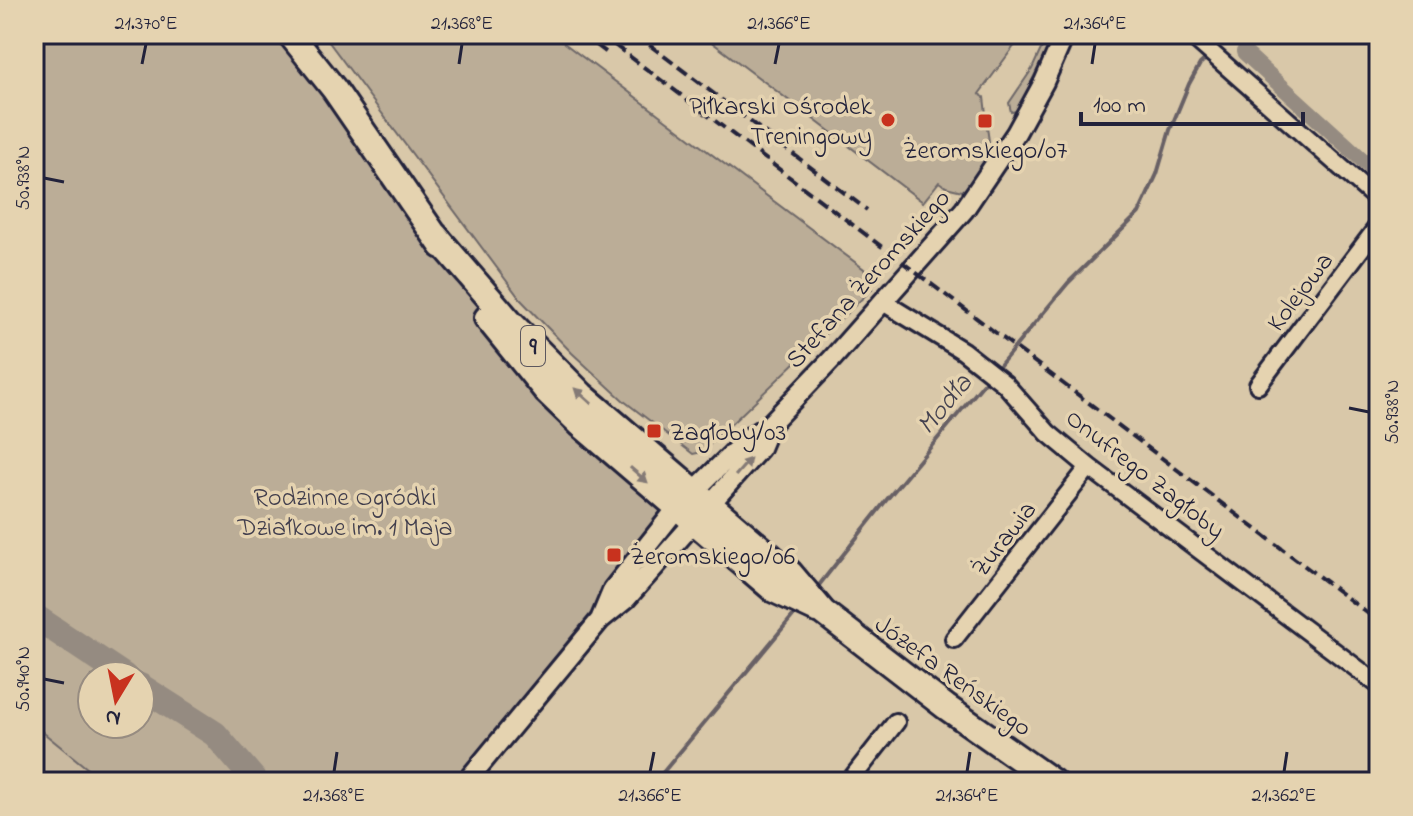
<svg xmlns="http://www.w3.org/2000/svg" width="1413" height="816" viewBox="0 0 1413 816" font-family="'Indie Flower',sans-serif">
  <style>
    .built { fill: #cabaa0 }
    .green { fill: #bbad97; stroke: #6e6869; stroke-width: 2; fill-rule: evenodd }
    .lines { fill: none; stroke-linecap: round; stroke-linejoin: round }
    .stream { stroke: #676165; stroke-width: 4 }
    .canal { stroke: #958b81; stroke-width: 16 }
    .river { stroke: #958b81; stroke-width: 26 }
    .minor-casing { stroke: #22223b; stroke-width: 22 }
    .tertiary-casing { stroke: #22223b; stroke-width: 24 }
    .primary-casing { stroke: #22223b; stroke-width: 30 }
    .minor { stroke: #e5d3b0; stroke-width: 16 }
    .tertiary { stroke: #e5d3b0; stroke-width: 18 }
    .primary { stroke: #e5d3b0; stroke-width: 24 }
    .rail { stroke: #22223b; stroke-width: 4; stroke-dasharray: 12 6; stroke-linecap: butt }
    .oneway { fill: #847a76 }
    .ticks { fill: none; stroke: #22223b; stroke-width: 3 }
    .poi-dot { fill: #c8321e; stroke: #e5d3b0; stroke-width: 3 }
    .labels { text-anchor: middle; stroke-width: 7; stroke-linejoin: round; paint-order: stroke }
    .shield { fill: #e5d3b0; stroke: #5c575e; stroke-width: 2 }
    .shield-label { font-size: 24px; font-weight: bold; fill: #22223b }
    .poi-label { font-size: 26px; fill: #22223b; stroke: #e5d3b0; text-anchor: start }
    .street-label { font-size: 26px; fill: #22223b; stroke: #e5d3b0 }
    .park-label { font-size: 26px; fill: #413e4d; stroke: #e5d3b0 }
    .water-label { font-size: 28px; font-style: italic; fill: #444250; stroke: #e5d3b0 }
    .neatline { fill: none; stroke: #22223b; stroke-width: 3 }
    .ticks-label { font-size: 20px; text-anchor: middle; fill: #22223b }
  </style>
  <rect width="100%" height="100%" fill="#d9c8a9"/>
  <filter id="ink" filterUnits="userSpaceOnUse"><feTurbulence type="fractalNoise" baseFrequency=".0125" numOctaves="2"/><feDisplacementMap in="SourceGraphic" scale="16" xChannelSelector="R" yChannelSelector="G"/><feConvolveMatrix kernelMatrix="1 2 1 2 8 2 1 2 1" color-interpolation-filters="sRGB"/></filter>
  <g filter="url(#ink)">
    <!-- built -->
    <path class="built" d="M34 725 104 782H34Z"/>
    <!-- green -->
    <path class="green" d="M34 34H290L334 89 488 319 677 508 466 766 450 782H104L34 725ZM92 676H140V724H92Z
      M323 34H552L864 269 872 289 702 452 693 454 624 401 572 353 520 299Z
      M701 34H1023L979 94 984 97 986 114 982 115 983 127H987L989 141 985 149 991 155 970 185 962 191 946 187 939 182 923 202Z
      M1048 34H1055L1017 111 1011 112 1009 103 1032 69Z"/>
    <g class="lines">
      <!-- stream -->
      <path class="stream" d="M1216 49 1232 34
        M996 370 1068 283 1139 213 1157 174 1170 130 1189 84 1200 64 1210 55
        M816 589 888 498 990 376
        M655 782 797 611"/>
      <!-- canal -->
      <path class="canal" d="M1244 52 1379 175"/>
      <!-- river -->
      <path class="river" d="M34 616 124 676
        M140 686 215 734 256 782"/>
      <!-- minor casing -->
      <g class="minor-casing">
        <path id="minor" d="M1190 34 1379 201
          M883 302 963 351 1005 384 1048 433 1089 467 1379 685
          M1258 385 1379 225
          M954 639 1089 467
          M849 782 896 722"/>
      </g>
      <!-- tertiary casing -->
      <g class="tertiary-casing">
        <path id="tertiary" d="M600 620 613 589 677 508 748 438 770 424 832 359 964 210 1016 133 1044 82 1065 34
          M466 782 600 620 626 599 760 448 770 424"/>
      </g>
      <!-- primary casing -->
      <g class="primary-casing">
        <path id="primary" d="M290 34 334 89 442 246
          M435 235 510 322 582 395 790 573 823 612 946 707 1053 782
          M487 318 547 392 580 424 774 590 817 610"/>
      </g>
      <!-- minor -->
      <use href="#minor" class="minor"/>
      <!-- tertiary -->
      <use href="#tertiary" class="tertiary"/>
      <!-- primary -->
      <use href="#primary" class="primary"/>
      <!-- rail -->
      <path class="rail" d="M582 34 607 53
        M600 34 1379 622
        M635 34 867 210"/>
    </g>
    <!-- one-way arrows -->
    <defs><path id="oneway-solid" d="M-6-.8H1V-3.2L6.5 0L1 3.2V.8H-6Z" transform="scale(2)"/></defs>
    <g class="oneway">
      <use href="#oneway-solid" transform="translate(583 396) rotate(-138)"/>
      <use href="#oneway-solid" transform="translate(743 467) rotate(-49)"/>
      <use href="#oneway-solid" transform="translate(639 475) rotate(41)"/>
    </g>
  </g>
  <!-- ticks -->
  <path class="ticks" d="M142 64 146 44M459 64 462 44M775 64 779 44M1092 64 1095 44M44 178 64 182M1349 408 1369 412M44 679 64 683M334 772 337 752M650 772 654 752M967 772 970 752M1284 772 1287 752"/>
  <!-- markers -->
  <g class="poi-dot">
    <circle cx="888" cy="120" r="8"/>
    <rect x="977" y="113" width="16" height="16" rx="4"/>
    <rect x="646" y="423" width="16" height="16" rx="4"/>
    <rect x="606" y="547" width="16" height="16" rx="4"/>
  </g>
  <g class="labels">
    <!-- shield labels -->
    <rect class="shield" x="521" y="326" width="24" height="40" rx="6"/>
    <g class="shield-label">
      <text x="533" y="354">9</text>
    </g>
    <!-- poi labels -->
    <g class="poi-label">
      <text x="872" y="114" text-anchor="end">Piłkarski Ośrodek<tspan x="872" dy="30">Treningowy</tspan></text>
      <text x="985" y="158" text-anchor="middle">Żeromskiego/07</text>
      <text x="670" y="440">Zagłoby/03</text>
      <text x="630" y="564">Żeromskiego/06</text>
    </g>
    <!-- street labels -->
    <g class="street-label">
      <text transform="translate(867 278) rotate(-48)" y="9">Stefana Żeromskiego</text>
      <text transform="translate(1299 291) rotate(-53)" y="9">Kolejowa</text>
      <text transform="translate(1146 473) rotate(38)" y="9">Onufrego Zagłoby</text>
      <text transform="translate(1003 538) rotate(-52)" y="9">Żurawia</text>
      <text transform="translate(954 675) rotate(36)" y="9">Józefa Reńskiego</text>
    </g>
    <!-- park labels -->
    <g class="park-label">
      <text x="345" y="505">Rodzinne Ogródki<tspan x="345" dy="30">Działkowe im. 1 Maja</tspan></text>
    </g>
    <!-- water labels -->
    <g class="water-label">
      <text transform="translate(943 403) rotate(-50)" y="10">Modła</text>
    </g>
  </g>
  <!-- margin -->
  <rect width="1413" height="816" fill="none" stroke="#e5d3b0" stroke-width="88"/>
  <!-- north arrow -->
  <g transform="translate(116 700) rotate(190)"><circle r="38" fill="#e5d3b0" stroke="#978c81" stroke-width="2"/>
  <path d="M0-6L14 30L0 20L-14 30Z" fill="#c8321e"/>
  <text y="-12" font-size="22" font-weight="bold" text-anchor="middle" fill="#22223b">N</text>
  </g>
  <!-- scale -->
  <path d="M1081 112v12h222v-12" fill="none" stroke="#22223b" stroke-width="4"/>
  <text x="1093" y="112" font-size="24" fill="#22223b" stroke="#e5d3b0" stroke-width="6" paint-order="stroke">100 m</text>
  <rect x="44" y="44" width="1325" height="728" class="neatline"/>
  <g class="ticks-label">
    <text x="146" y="29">21.370°E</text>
    <text x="462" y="29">21.368°E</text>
    <text x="779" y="29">21.366°E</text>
    <text x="1095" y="29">21.364°E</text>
    <text transform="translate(22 178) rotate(-90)" y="7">50.938°N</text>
    <text transform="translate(1391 412) rotate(-90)" y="7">50.938°N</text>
    <text transform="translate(22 679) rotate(-90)" y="7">50.940°N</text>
    <text x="334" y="801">21.368°E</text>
    <text x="650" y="801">21.366°E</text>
    <text x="967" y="801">21.364°E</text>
    <text x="1284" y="801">21.362°E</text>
  </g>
</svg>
